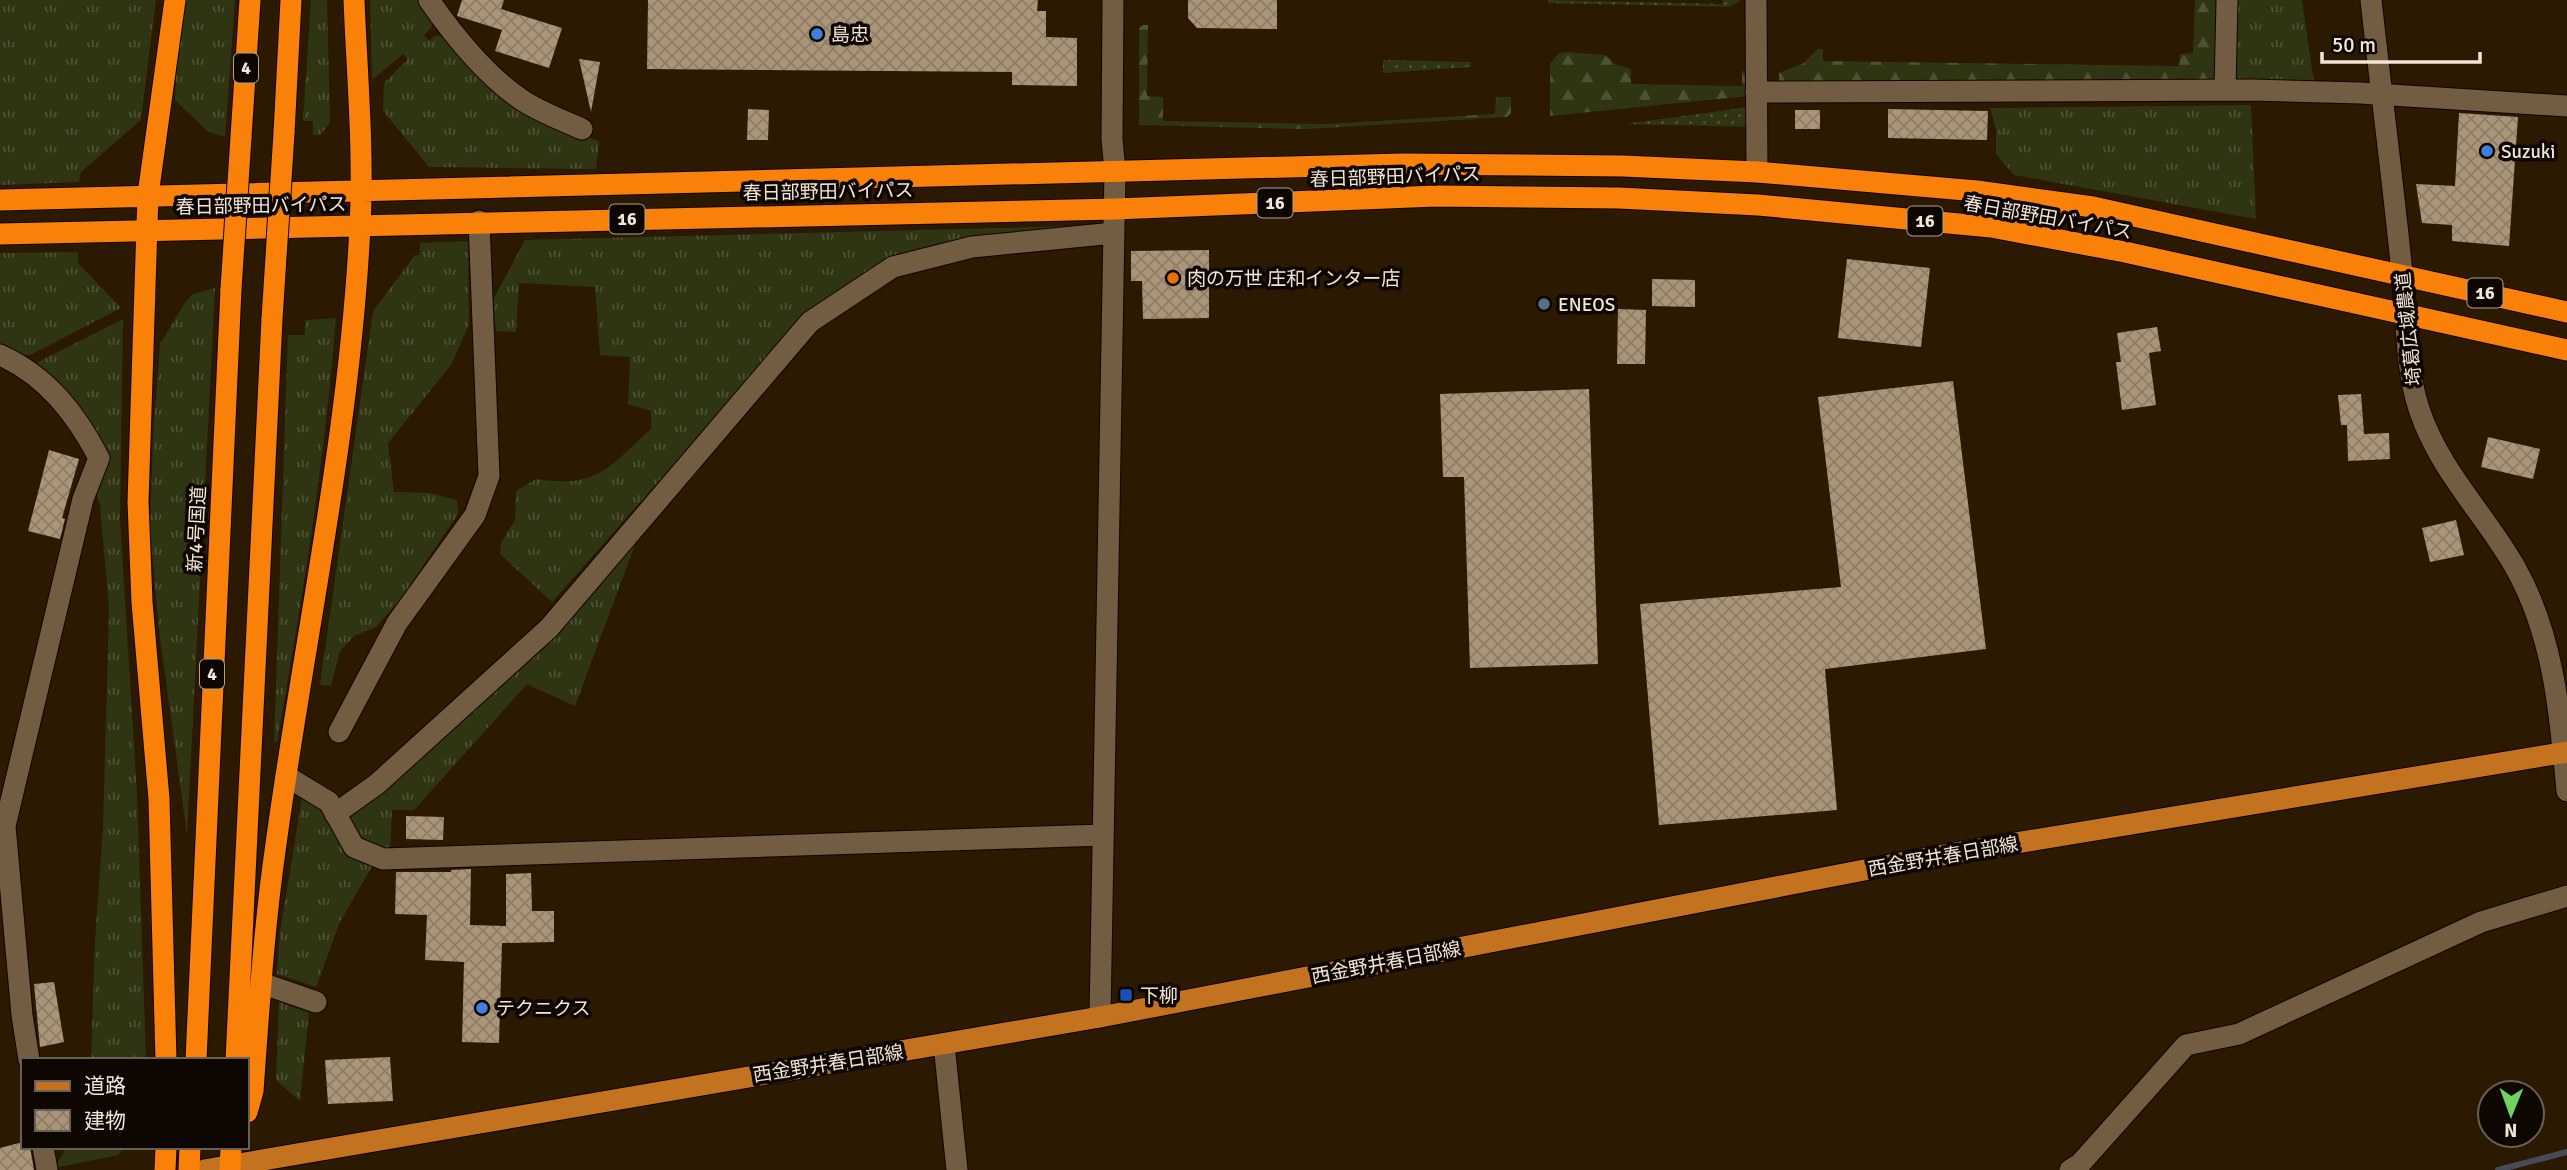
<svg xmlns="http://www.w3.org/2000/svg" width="2567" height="1170" viewBox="0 0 2567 1170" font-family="Signika,'Noto Sans JP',sans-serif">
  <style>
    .grass { fill: url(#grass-tufts) }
    .forest { fill: url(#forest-firs) }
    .garden { fill: url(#garden-dots) }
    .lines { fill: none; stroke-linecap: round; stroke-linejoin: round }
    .stream { stroke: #484a59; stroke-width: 6 }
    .building { fill: url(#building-cross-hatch) }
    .minor-casing { stroke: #120400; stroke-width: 23 }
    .major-casing { stroke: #120400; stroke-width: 23 }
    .highway-casing { stroke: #120400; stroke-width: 23 }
    .minor { stroke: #725d42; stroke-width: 21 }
    .major { stroke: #c37320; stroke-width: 21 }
    .highway { stroke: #f98109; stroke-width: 21 }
    .highway-bridge-casing { stroke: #120400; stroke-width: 23; stroke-linecap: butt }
    .highway-bridge { stroke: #f98109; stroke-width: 21 }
    .shop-dot { fill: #3f7fe0; stroke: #0d0601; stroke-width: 2.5 }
    .food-dot { fill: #e8710a; stroke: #0d0601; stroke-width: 2.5 }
    .service-dot { fill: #5c6f8a; stroke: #0d0601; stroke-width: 2.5 }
    .transit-dot { fill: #1a4fb4; stroke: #0d0601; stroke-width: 2.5 }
    .labels { text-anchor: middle; stroke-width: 7; stroke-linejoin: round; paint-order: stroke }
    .shield { fill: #0d0601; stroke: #ada295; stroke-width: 2 }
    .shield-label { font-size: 18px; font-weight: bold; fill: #f1e5d5 }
    .poi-label { font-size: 19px; fill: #f1e5d5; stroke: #0d0601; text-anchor: start }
    .street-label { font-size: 19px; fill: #f1e5d5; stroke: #0d0601 }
  </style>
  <defs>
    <pattern id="grass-tufts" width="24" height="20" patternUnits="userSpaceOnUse" patternTransform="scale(1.75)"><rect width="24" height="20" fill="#2f3513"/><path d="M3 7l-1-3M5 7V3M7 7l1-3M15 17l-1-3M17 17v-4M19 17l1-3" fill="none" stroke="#4e5234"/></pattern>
    <pattern id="forest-firs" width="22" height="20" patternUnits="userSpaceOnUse" patternTransform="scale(1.75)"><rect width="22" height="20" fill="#2f3513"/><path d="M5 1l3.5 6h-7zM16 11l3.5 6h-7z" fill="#4e5234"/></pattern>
    <pattern id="garden-dots" width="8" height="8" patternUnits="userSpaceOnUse" patternTransform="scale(1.75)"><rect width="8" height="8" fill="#2f3513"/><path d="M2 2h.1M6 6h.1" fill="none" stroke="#4e5234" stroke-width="1.8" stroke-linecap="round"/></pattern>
    <pattern id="building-cross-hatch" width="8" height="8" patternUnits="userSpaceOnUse" patternTransform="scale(1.75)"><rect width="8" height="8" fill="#ab9578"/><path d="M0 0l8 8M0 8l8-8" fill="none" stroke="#8d7d67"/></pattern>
  </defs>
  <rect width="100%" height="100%" fill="#2b1901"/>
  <!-- grass -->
  <path class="grass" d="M0 0H156L141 120 81 172 79 182 0 185Z
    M186 0H235L225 137 207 131 175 100 176 68Z
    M311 0H327L330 123 320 135H313V121H303Z
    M370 0H421L433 19 431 28 424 35 429 41 435 36 447 35 565 126 599 142 596 169 429 167 383 111 384 83 408 59 403 54 372 80Z
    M2236 0H2302L2314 83 2241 82 2235 74Z
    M2251 105 2256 219 2014 175 1996 154V129L1990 108Z
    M1076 226 1080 230 956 250 843 301 704 430 552 602 500 554 501 543 515 520 516 491 536 479C597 489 609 467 651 429V411L628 404 630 357 600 355 595 287 519 283 516 332 496 331 493 300 525 240Z
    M468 241 469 324 451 365 388 443 394 492 429 493 457 500 458 514 400 600 376 627 354 636 340 651 331 686 320 685 373 311 415 255H420V243Z
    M78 252V263L121 308 30 355H18L0 347V253Z
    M215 288 187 835 159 630 150 528 153 438 160 344 184 304 193 294Z
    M336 318C325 460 302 602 277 742H274L288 335H305V320Z
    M123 319 120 519 137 794 146 1060H91L95 940 103 828 109 609 100 505 94 483 105 457 34 364Z
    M696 464 700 470 639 534 575 706 527 684 414 810H392L390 853 364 847 345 818 388 786Z
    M303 792 375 861 340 922 316 987 277 974 280 932Z
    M279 1002 309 1013 300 1101 276 1080Z
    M67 1147H124L118 1155 54 1168Z"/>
  <!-- forest -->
  <path class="forest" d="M2195 0H2217L2216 76 2209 83H1779V73L1802 64 1818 49H1823V61L2179 66 2180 54 2193 53Z
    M1143 25H1148L1147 96 1163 97V121L1328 124 1495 114 1496 97H1511V113L1507 117 1306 129 1139 125V28Z
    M1566 52 1605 55 1615 64 1631 69V84L1742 86V71H1749L1748 96 1550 116V64L1558 54Z"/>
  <!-- garden -->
  <path class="garden" d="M1548 0 1722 4 1723 0H1741L1730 7 1548 3Z
    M1383 60 1471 62V67L1383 73Z
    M1749 107 1750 127 1625 124Z"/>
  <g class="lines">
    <!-- stream -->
    <path class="stream" d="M2498 1170 2567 1152"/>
  </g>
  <!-- building -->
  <path class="building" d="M462 0H504L501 9 562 28 549 68 495 51 502 30 457 16Z
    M648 0H1038L1037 11H1046V37L1077 38V86L1012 85V72L647 69Z
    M1188 0H1277V29L1197 28 1188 18Z
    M579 59 600 62 591 112Z
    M748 109 769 110 768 140H747Z
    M1888 109 1988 111 1987 140 1888 138Z
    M1795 110H1820V129H1795Z
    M2459 113 2518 117 2509 246 2452 241V225L2422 223 2416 184 2455 186Z
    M1209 250V318L1143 319 1142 281H1131V251Z
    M1847 259 1930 268 1921 347 1838 338Z
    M1652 279 1695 280V307L1652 306Z
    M1618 309 1646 310 1645 364H1617Z
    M2157 327 2161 351 2149 353 2156 405 2122 410 2116 362H2121L2117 333Z
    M1953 381 1986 649 1825 669 1837 810 1659 825 1640 604 1841 587 1818 397Z
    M1589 389 1598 664 1470 668 1464 477H1443L1440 394Z
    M2361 394 2364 434 2389 433 2390 459 2348 461 2347 425H2341L2338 395Z
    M2488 437 2540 449 2533 479 2481 467Z
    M49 450 79 459 62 518 65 519 60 539 28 531Z
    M2456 520 2464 555 2430 562 2422 528Z
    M406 816 444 817 443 840 406 839Z
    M471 869 470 925 506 926V874L531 873 532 911H554V942L502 943 499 1043 462 1042 464 962 425 960 427 915 395 914 396 872H451V870Z
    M54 982 64 1042 40 1047 34 984Z
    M390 1057 393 1101 328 1104 325 1060Z
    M23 1142V1147H30L34 1170H0V1148Z"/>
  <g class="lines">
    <!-- minor casing -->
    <g class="minor-casing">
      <path id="minor" d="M429 0C454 36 485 75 522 100 540 112 562 120 582 129
        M1756 0 1757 172
        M2371 0C2381 91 2393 182 2402 273 2407 318 2405 366 2419 409 2439 470 2484 513 2515 567 2554 636 2560 714 2567 791
        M2225 90 2227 0
        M1756 92 2252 90 2360 93 2567 106
        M0 355C47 376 76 414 99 458L83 499 5 826 22 1015 29 1060
        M339 732 397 623 475 515 489 476 479 221
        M286 776 329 802 354 847 383 859 1102 835
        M335 814 377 784 549 628 810 322 893 267 972 247 1114 233
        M261 983 316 1002
        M1100 1017 1115 171 1112 139 1113 0
        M944 1044 957 1170
        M43 1147 47 1170
        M2070 1170 2080 1164 2186 1045 2239 1034 2481 922 2567 896"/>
    </g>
    <!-- major casing -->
    <g class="major-casing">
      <path id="major" d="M204 1170 1100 1017 1937 856 2567 752"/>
    </g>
    <!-- highway casing -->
    <g class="highway-casing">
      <path id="highway" d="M284 133 291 0
        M241 137 250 0
        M0 200 1402 164 1623 166 1757 172 1977 191 2093 207 2567 312
        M0 234 1115 209 1436 196 1619 198 1758 205 1991 227 2125 252 2567 350
        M166 1060 159 799 142 602 138 502 148 195 175 0
        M196 1060 231 289
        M236 1060 272 319
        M247 1112 253 1091C259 1009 264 926 276 844 304 638 350 434 360 226 364 151 357 75 354 0
        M165 1170 166 1147
        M189 1170 190 1147
        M230 1170 231 1147"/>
    </g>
    <!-- minor -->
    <use href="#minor" class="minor"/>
    <!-- major -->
    <use href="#major" class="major"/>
    <!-- highway -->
    <use href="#highway" class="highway"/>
    <!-- highway-bridge casing -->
    <g class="highway-bridge-casing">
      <path id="highway-bridge" d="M231 289 241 137
        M272 319 284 133"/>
    </g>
    <!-- highway-bridge -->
    <use href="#highway-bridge" class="highway-bridge"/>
  </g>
  <!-- markers -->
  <g class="shop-dot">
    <circle cx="817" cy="34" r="7"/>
    <circle cx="2487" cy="151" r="7"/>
    <circle cx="482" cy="1008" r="7"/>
  </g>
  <circle class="food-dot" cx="1173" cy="278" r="7"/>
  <circle class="service-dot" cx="1544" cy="304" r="7"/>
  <rect class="transit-dot" x="1119" y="988" width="14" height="14" rx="3.5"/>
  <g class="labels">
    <!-- shield labels -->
    <g class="shield">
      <rect x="234" y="53.5" width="24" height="29" rx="5"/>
      <rect x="1257.5" y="188.5" width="35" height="29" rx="5"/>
      <rect x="609.5" y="204.5" width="35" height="29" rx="5"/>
      <rect x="1907.5" y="206.5" width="35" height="29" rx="5"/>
      <rect x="2467.5" y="278.5" width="35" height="29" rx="5"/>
      <rect x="200" y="659.5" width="24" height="29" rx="5"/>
    </g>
    <g class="shield-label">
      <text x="246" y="74">4</text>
      <text x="1275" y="209">16</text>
      <text x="627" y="225">16</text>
      <text x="1925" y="227">16</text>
      <text x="2485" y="299">16</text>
      <text x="212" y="680">4</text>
    </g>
    <!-- poi labels -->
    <g class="poi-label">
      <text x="831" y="41">島忠</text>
      <text x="2501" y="158">Suzuki</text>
      <text x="1187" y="285">肉の万世 庄和インター店</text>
      <text x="1558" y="311">ENEOS</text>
      <text x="1140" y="1002">下柳</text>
      <text x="496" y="1015">テクニクス</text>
    </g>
    <!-- street labels -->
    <g class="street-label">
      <text transform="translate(1395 176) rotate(-2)" y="7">春日部野田バイパス</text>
      <text transform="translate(828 191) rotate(-1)" y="7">春日部野田バイパス</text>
      <text transform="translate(261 205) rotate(-1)" y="7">春日部野田バイパス</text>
      <text transform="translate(2048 217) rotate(10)" y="7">春日部野田バイパス</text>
      <text transform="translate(2408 329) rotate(-96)" y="7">埼葛広域農道</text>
      <text transform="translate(196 529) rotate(-87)" y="7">新4号国道</text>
      <text transform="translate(1943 856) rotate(-10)" y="7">西金野井春日部線</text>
      <text transform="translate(1386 962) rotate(-11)" y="7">西金野井春日部線</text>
      <text transform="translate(828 1063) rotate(-9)" y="7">西金野井春日部線</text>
    </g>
  </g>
  <!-- legend -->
  <rect x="21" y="1058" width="228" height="91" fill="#0d0601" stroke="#685f56" stroke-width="2"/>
  <rect x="35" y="1081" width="35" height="10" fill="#c37320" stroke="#685f56" stroke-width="2"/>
  <text x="84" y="1093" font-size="21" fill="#f1e5d5">道路</text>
  <rect x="35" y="1110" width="35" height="21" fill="url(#building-cross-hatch)" stroke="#685f56" stroke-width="2"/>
  <text x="84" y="1128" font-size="21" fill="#f1e5d5">建物</text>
  <!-- north arrow -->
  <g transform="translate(2511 1114) rotate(181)"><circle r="33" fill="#0d0601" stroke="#685f56" stroke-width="2"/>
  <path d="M0-5L12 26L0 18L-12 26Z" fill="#6fd360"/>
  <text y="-10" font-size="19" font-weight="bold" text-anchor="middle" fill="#f1e5d5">N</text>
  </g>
  <!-- scale -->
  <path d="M2322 52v10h158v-10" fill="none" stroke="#f1e5d5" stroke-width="3.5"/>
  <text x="2332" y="52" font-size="21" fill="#f1e5d5" stroke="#0d0601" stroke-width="5" paint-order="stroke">50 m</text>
</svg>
